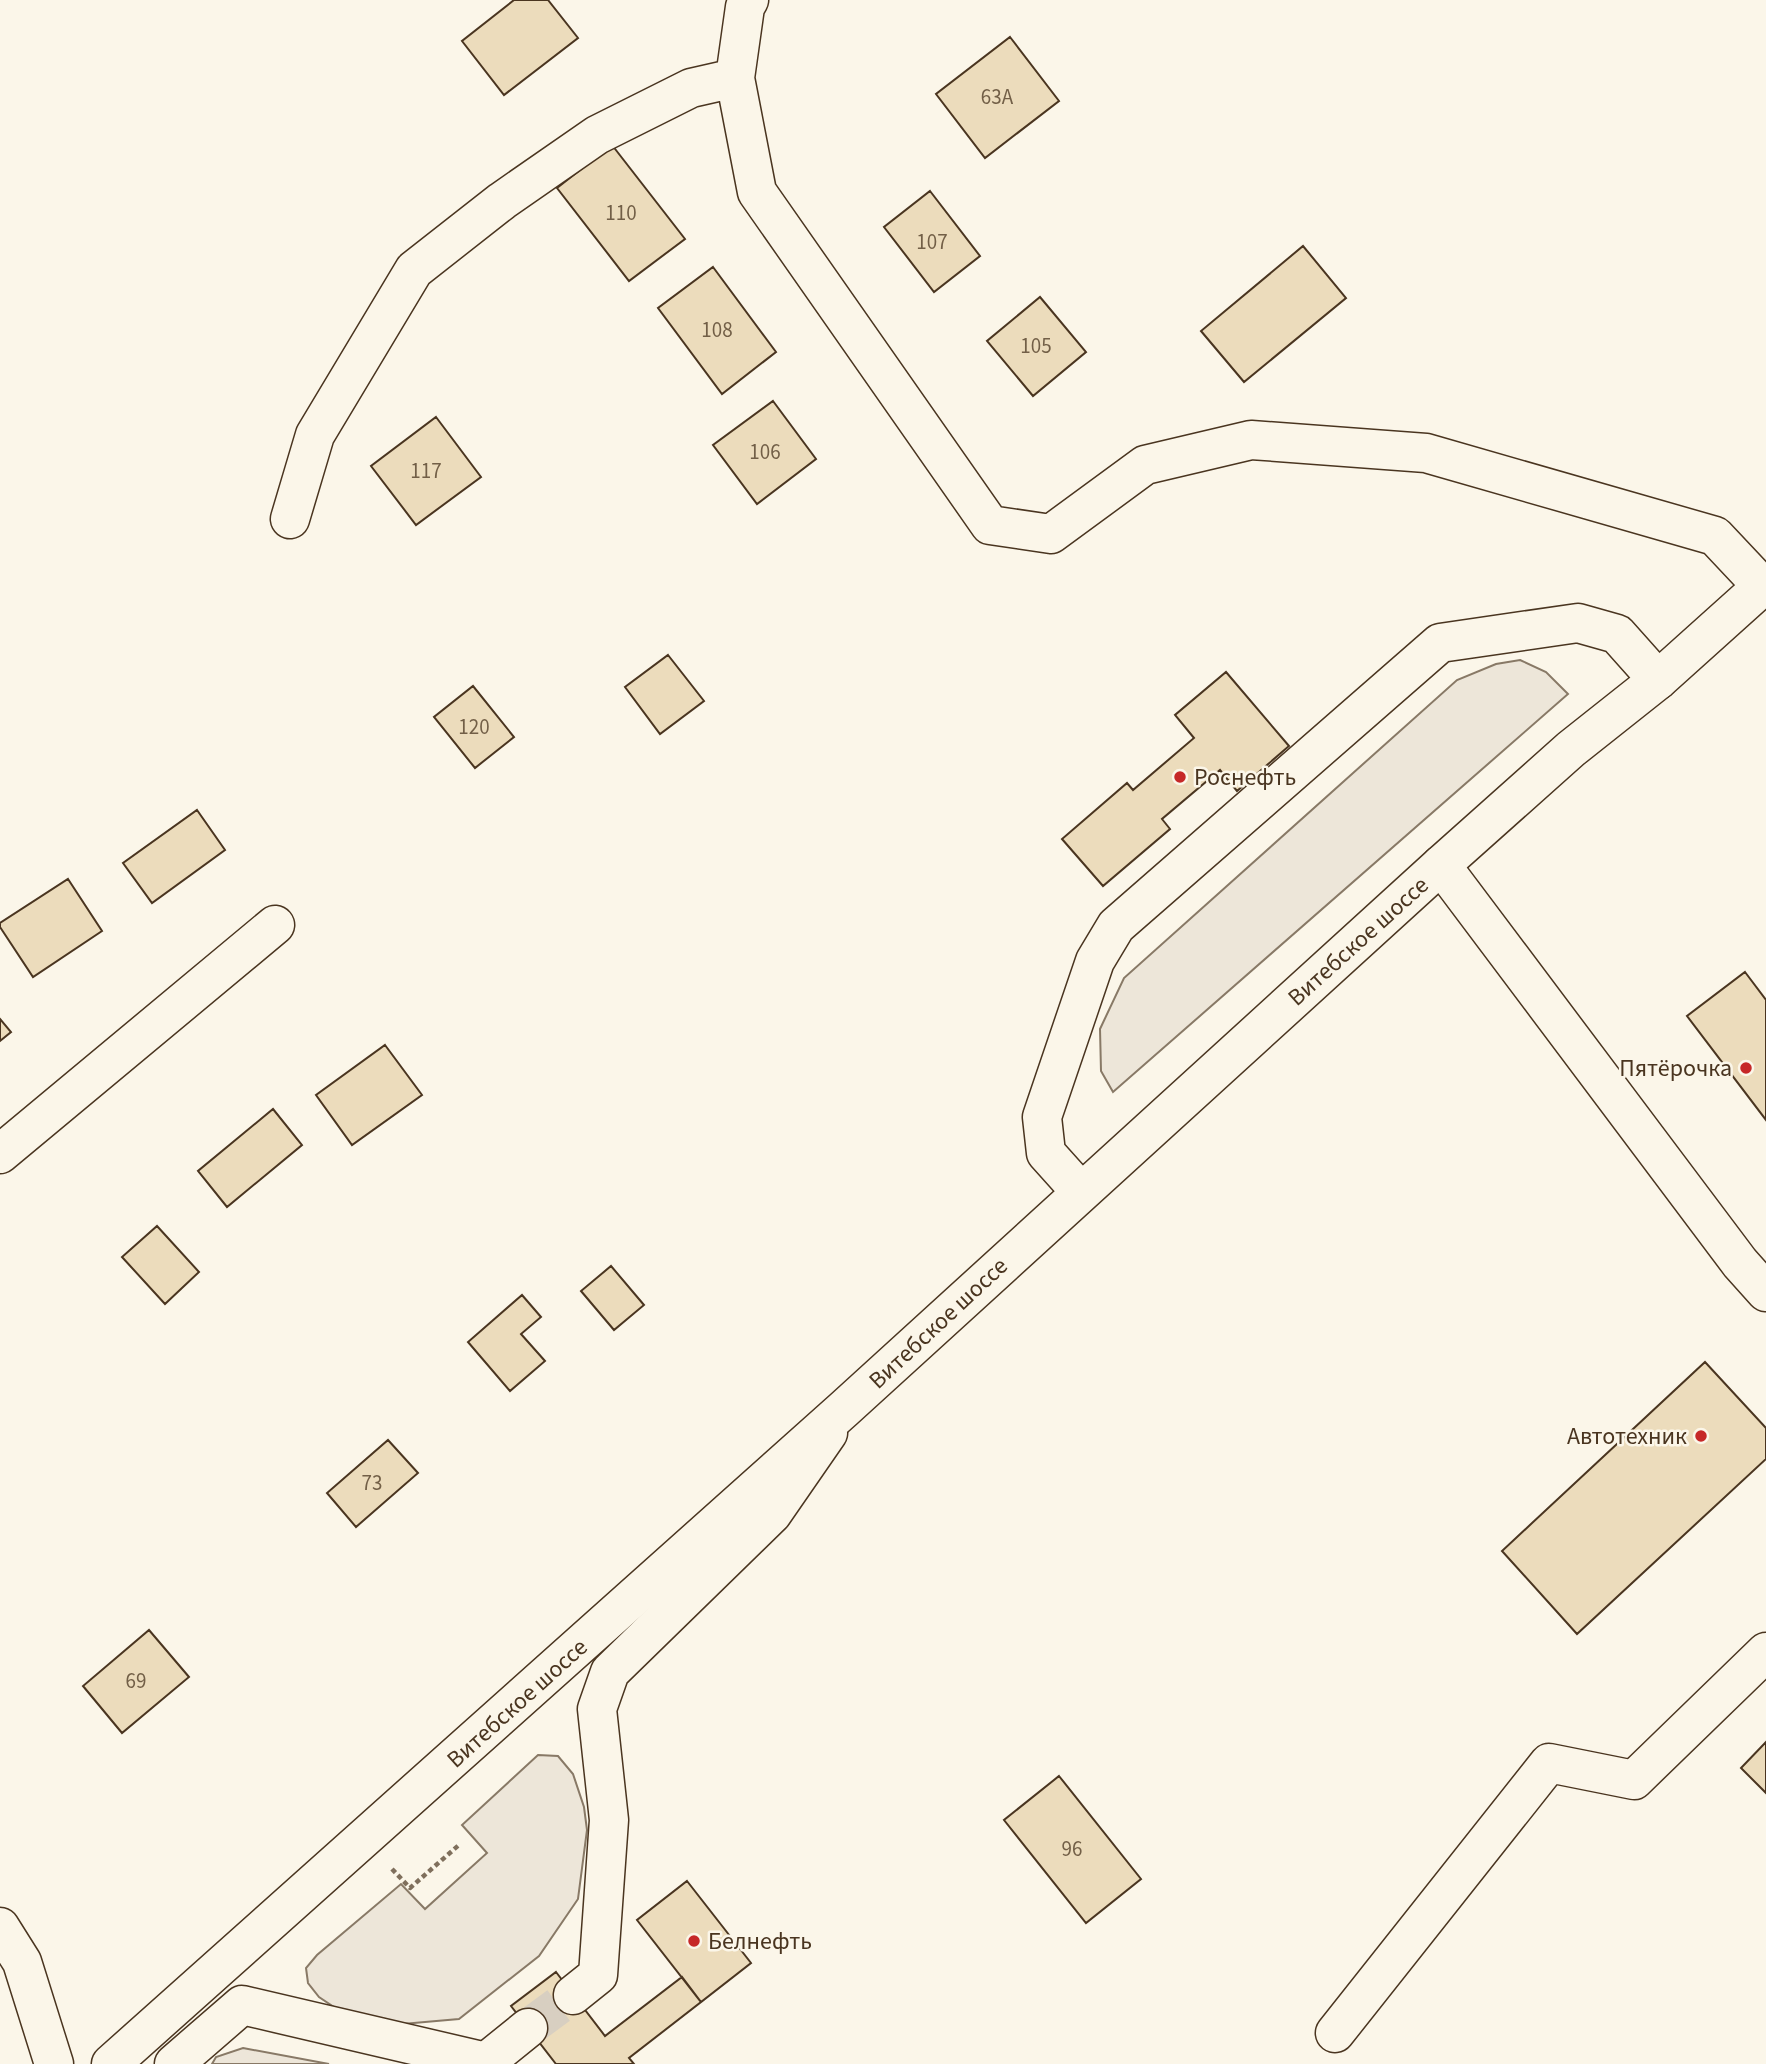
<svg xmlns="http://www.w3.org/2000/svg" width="1766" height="2064" viewBox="0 0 1766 2064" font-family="'Source Sans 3',sans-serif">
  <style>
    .green { fill: #ede6d9; stroke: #887966; stroke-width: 2 }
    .building { fill: #ecdcbc; stroke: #4a3520; stroke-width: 2 }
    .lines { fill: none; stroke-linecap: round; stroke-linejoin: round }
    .minor-tunnel { stroke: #d8cfc1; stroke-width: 38; stroke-dasharray: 38 19; stroke-linecap: butt }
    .minor-casing { stroke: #4a3520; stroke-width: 41 }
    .major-casing { stroke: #4a3520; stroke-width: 41 }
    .path { stroke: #7f6f5c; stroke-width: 4.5; stroke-dasharray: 5 3.5; stroke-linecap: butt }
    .minor { stroke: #fbf6e9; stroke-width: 38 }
    .major { stroke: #fbf6e9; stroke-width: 38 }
    .poi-dot { fill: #c62828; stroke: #fbf6e9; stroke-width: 2.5 }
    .labels { text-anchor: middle; stroke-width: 5; stroke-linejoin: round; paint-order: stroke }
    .number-label { font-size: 21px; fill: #725f47 }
    .poi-label { font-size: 24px; fill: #4a3520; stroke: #fbf6e9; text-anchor: start }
    .street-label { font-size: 24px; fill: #4a3520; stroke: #fbf6e9 }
  </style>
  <rect width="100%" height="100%" fill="#fbf6e9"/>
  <!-- green -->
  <path class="green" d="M1520 660 1546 672 1568 694 1113 1092 1101 1071 1100 1029 1124 978 1457 680 1496 664Z
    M538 1755 558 1756 573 1774 584 1807 587 1830 578 1899 539 1956 459 2019 391 2025 340 2011 319 1997 308 1983 306 1968 317 1955 401 1884 425 1909 487 1853 462 1825Z
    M243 2048 329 2064H212L216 2057Z"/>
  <!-- building -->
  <path class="building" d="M514 0H548L578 38 504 95 462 41Z
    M1010 37 1059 101 985 158 936 94Z
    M612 145 685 239 629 281 557 188Z
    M930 191 980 256 934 292 884 227Z
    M1303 246 1346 298 1244 382 1201 331Z
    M713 267 776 352 722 394 658 308Z
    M1040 297 1086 352 1033 396 987 341Z
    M773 401 816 459 757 504 713 445Z
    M436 417 481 477 416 525 371 466Z
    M668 655 704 701 660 734 625 687Z
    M1226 672 1289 746 1237 791 1220 770 1162 819 1170 829 1103 886 1062 839 1127 783 1133 790 1194 738 1175 715Z
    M473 686 514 737 475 768 434 717Z
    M197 810 225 850 152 903 123 863Z
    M68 879 102 931 33 977 0 927V923Z
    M1745 972 1766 1000V1120L1687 1016Z
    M0 1019 11 1032 0 1041Z
    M385 1045 422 1095 352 1145 316 1095Z
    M273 1109 302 1145 227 1207 198 1171Z
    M157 1226 199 1272 165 1304 122 1257Z
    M611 1266 644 1305 614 1330 581 1291Z
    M522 1295 541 1317 521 1334 545 1361 510 1391 468 1342Z
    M1705 1362 1766 1428V1459L1577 1634 1502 1551Z
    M388 1440 418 1473 356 1527 327 1493Z
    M149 1630 189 1677 122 1733 83 1686Z
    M1766 1742V1793L1741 1768Z
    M1059 1776 1141 1879 1086 1923 1004 1820Z
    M687 1881 751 1963 701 2002 637 1920Z
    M556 1972 605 2036 682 1977 701 2002 629 2058 634 2064H556L511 2006Z"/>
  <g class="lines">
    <!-- minor-tunnel -->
    <path class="minor-tunnel" d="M528 2028 573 1995"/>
    <!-- minor casing -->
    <g class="minor-casing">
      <path id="minor" d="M749 0 745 7 735 78 757 192 990 525 1051 534 1145 465 1251 440 1426 453 1715 536 1762 586
        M290 519 315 435 414 270 502 201 597 135 691 88 735 78
        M1441 865 1740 1263 1766 1292
        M0 1154 275 925
        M1081 1192 1046 1153 1042 1117 1095 961 1116 926 1440 643 1578 623 1617 634 1658 680
        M0 1927 22 1962 54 2064
        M573 1995 598 1975 609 1820 597 1709 610 1672 772 1514 828 1433
        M1335 2033 1549 1763 1634 1780 1766 1652
        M174 2064 242 2005 486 2062 528 2028"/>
    </g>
    <!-- major casing -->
    <g class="major-casing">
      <path id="major" d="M111 2064 844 1409 1441 865 1571 749 1658 680 1766 583"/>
    </g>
    <!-- path -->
    <path class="path" d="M392 1869 410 1888 460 1844"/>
    <!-- minor -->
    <use href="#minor" class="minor"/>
    <!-- major -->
    <use href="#major" class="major"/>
  </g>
  <!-- markers -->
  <g class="poi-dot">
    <circle cx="1180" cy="777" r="7"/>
    <circle cx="1746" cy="1068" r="7"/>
    <circle cx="1701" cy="1436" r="7"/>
    <circle cx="694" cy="1941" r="7"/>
  </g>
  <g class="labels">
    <!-- number labels -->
    <g class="number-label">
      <text x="997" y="104">63А</text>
      <text x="621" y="220">110</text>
      <text x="932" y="249">107</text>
      <text x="717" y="337">108</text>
      <text x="1036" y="353">105</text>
      <text x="765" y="459">106</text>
      <text x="426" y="478">117</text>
      <text x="474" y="734">120</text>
      <text x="372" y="1490">73</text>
      <text x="136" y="1688">69</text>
      <text x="1072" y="1856">96</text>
    </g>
    <!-- poi labels -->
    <g class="poi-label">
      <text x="1194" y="785">Роснефть</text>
      <text x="1732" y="1076" text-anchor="end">Пятёрочка</text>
      <text x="1687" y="1444" text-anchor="end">Автотехник</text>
      <text x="708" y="1949">Белнефть</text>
    </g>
    <!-- street labels -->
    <g class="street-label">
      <text transform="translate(1358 941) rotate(-42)" y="8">Витебское шоссе</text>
      <text transform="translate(938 1323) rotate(-43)" y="8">Витебское шоссе</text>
      <text transform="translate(517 1703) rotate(-42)" y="8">Витебское шоссе</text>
    </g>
  </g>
</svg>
